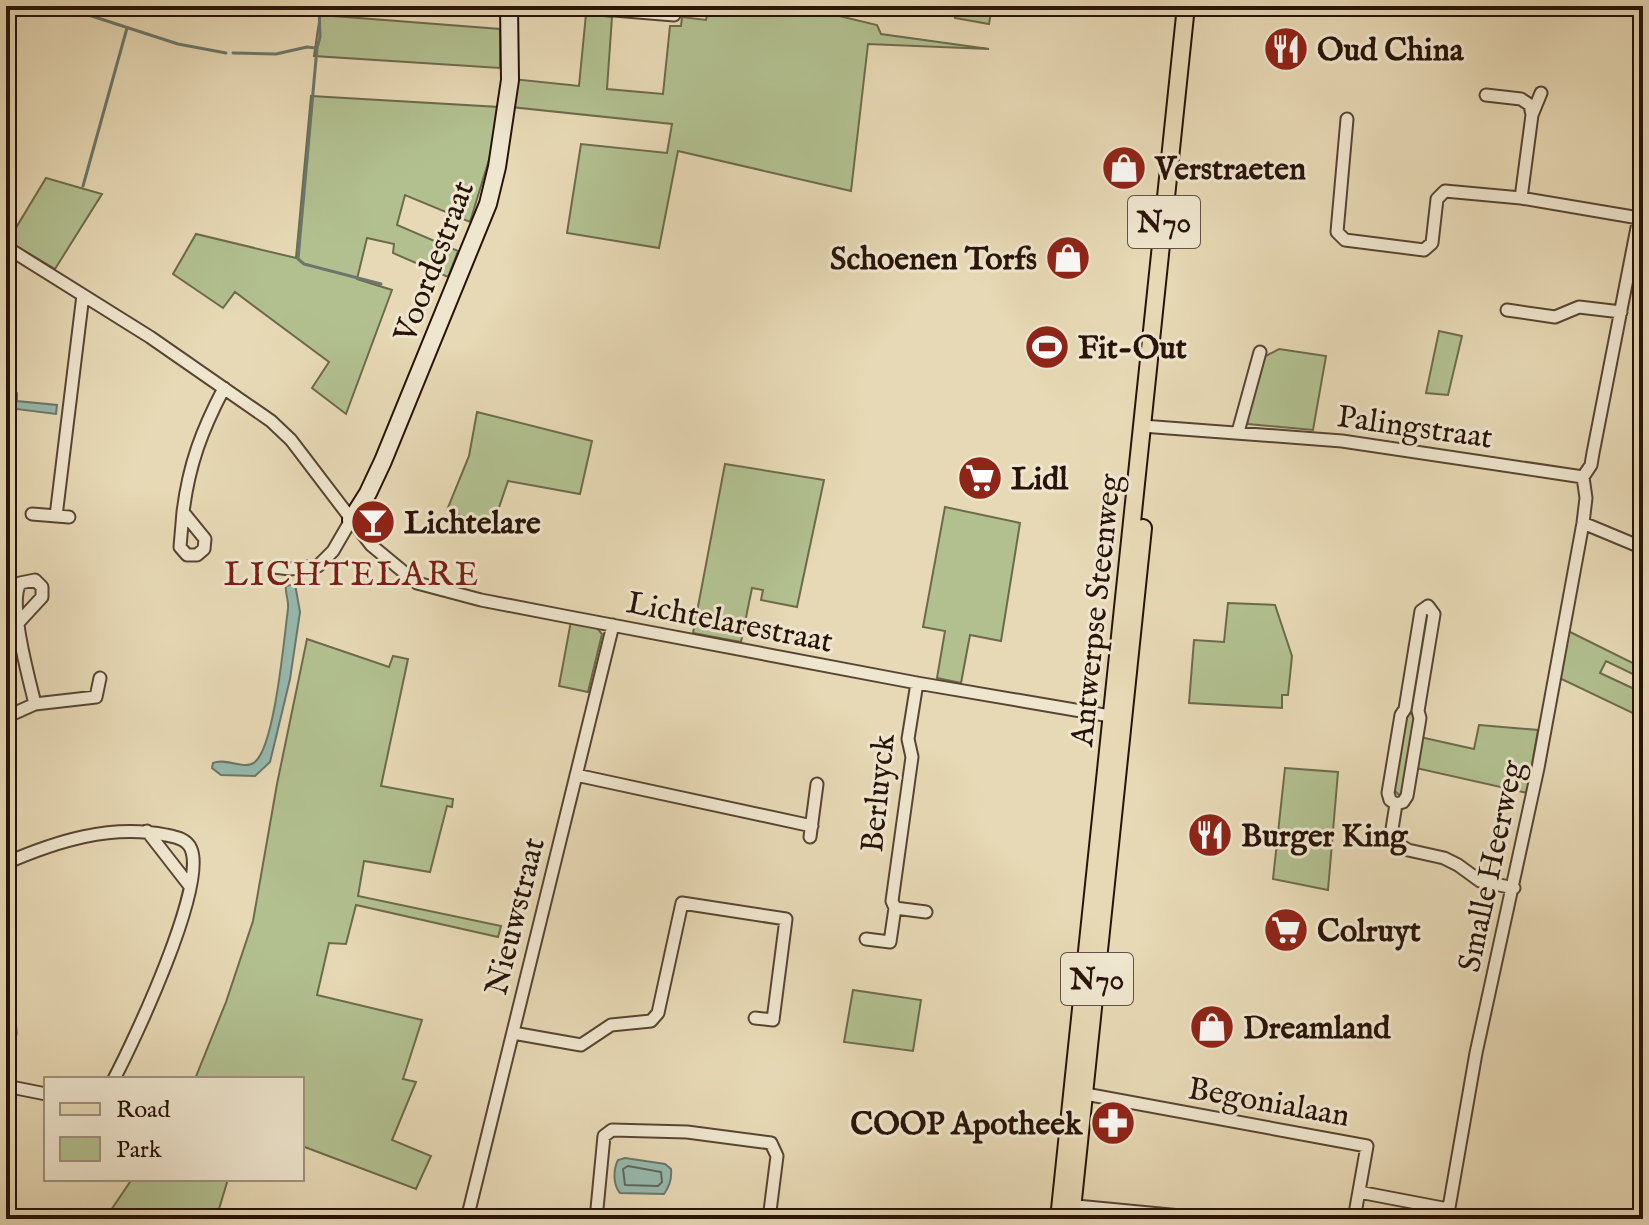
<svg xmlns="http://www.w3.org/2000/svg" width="1649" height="1225" viewBox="0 0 1649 1225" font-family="'IM FELL English',serif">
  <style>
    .green { fill: #b2c090; stroke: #6d6a4c; stroke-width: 2 }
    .water { fill: #97baae; stroke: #6b776c; stroke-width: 2 }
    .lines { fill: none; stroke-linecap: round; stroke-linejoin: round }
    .shore { stroke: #60665b; stroke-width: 2 }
    .stream { stroke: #6b776c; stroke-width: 3 }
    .street-casing { stroke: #584433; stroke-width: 15 }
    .secondary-casing { stroke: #281308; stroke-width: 20 }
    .primary-casing { stroke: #281308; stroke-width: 20 }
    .street { stroke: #efe6cf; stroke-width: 11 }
    .secondary { stroke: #efe6cf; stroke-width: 16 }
    .primary { stroke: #e7d9b5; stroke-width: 16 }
    .labels { text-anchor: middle; stroke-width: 6; stroke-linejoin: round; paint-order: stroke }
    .shield { fill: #efe6cf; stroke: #645244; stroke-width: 2 }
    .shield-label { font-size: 30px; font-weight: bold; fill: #281308 }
    .poi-label { font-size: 32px; font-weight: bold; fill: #281308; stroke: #efe6cf; text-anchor: start }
    .street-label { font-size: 32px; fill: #281308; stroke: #efe6cf }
    .neighbourhood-label { font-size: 34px; letter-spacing: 2px; fill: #7a1f14; stroke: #efe6cf }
  </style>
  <rect width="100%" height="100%" fill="#e7d9b5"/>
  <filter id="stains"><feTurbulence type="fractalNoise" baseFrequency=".0025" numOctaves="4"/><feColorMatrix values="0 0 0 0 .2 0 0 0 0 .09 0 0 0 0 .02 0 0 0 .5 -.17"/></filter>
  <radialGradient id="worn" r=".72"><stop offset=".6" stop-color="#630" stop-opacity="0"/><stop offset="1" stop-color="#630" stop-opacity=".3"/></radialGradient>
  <!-- green -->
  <path class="green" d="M709 6H835V15L877 25 881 34 989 49 868 44 851 191 678 151 659 248 567 233 581 144 667 153 672 124 511 107 513 79 579 86 586 14 612 17 607 89 663 94 670 26H681L682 17 706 20Z
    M956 6H992L989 24 955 18Z
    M320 15 500 29V68L314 56Z
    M311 96 499 107 491 153 470 222 405 195 397 225 458 251 448 277 393 253 394 244 367 238 357 279 392 290 346 414 312 388 329 362 235 292 223 308 173 274 196 234 296 258Z
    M46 178 102 194 55 269 8 241Z
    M1439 331 1462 336 1448 395 1426 393Z
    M1279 349 1326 356 1313 430 1248 424 1246 417 1264 357Z
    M477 412 592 441 580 494 508 481 492 528 447 510 469 456Z
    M725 464 824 480 797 607 761 600 763 590 752 588 741 642 693 633Z
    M945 507 1020 523 1001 641 970 635 961 683 937 678 945 631 923 627Z
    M1228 603 1275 605 1292 656 1288 695H1282V708L1189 703 1194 640 1224 642Z
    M571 621 597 628 602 634 588 692 559 686Z
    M1562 628 1643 668V679L1606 661 1600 673 1643 693V718L1553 675Z
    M307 639 389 667 393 656 408 659 381 786 453 799 452 807 447 806 430 872 364 861 358 896 501 926 498 937 356 905 346 944 329 943 317 995 422 1020 403 1079 416 1082 392 1140 431 1156 416 1189 302 1146V1079H195L226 1002 253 921 277 784Z
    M1411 713 1418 718 1405 793 1400 796 1394 790 1407 714Z
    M1479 725 1538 730 1527 793 1416 768 1420 737 1474 749Z
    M1285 768 1338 772 1328 890 1273 879Z
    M853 990 921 1000 913 1051 844 1042Z
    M132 1179H228L216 1219H105Z"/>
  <!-- water -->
  <path class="water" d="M10 392 17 393V401L57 405 56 414 8 408Z
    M295 584 300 612 290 679 270 762 255 776 221 775 212 768 213 763C226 757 244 771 255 762 275 745 284 638 288 609 289 600 285 594 286 586Z
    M625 1158 665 1164 671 1169C672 1179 670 1186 664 1194L620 1193C613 1185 613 1170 618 1160Z"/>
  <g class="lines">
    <!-- shore -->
    <path class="shore" d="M628 1166 661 1172 662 1182 658 1186 625 1185 623 1169Z"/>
    <!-- stream -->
    <path class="stream" d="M319 6 320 37 317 48 298 259 304 264 381 284
      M70 9 178 44 226 53
      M233 53 276 54 307 47 316 48
      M83 186 127 28"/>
    <!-- street casing -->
    <g class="street-casing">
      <path id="street" d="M566 6 674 15
        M1486 95 1521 99 1530 105 1532 115 1521 198
        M1532 115 1541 93
        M1347 119 1337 232 1345 240 1424 250 1432 243 1437 199 1445 191 1521 198 1639 218
        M6 247 150 337 271 421 291 440 371 545 417 583 481 600 564 616 917 683 1116 717
        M1507 310 1555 317 1579 307 1621 312
        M1142 426 1342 441 1583 477
        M1238 432 1260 352
        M183 512 180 547 187 555H197L204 549 205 539 183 512C189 464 202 430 224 388
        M32 514 69 517
        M56 516 83 295
        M1583 523 1643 548
        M274 567 290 569 318 566 333 551 351 520
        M19 622 42 597V587L35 580 20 583C8 605 29 678 35 704
        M6 717 35 704 96 697 100 678
        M576 775 812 826
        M1396 804 1390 800 1388 793 1401 715 1405 709 1421 611 1428 606 1434 614 1418 711 1420 718 1407 796 1403 802 1396 804 1392 829 1400 845 1408 850 1444 858 1458 865 1480 881 1514 888
        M147 831 189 885
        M810 837 817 784
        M6 863C57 841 110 824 166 835 176 837 187 839 191 849 207 886 134 1041 114 1079
        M895 908 926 912
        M866 939 890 942 895 908 892 901 912 757 908 739 917 683
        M6 971 10 1033 6 1054
        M513 1033 581 1045 611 1025 651 1021 658 1013 682 903 786 919 773 1020 755 1018
        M6 1086 46 1094
        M1080 1093 1367 1146 1354 1219
        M1359 1192 1448 1209
        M1066 1205 1212 1219
        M467 1219 613 625
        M596 1219 604 1136 612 1130 687 1132 771 1143 777 1156 769 1219
        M1447 1219 1476 1053 1538 768 1583 523 1586 498 1583 477 1591 465 1593 453 1643 197"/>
    </g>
    <!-- secondary casing -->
    <g class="secondary-casing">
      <path id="secondary" d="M351 520 368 493 383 461 488 204 497 167 510 80 509 6"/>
    </g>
    <!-- primary casing -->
    <g class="primary-casing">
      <path id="primary" d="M1059 1219 1186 6
        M1071 1219 1143 528"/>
    </g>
    <!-- street -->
    <use href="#street" class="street"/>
    <!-- secondary -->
    <use href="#secondary" class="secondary"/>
    <!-- primary -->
    <use href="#primary" class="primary"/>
  </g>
  <!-- icons -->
  <defs>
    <g id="restaurant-disc" transform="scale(2.3)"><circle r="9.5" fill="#8f2418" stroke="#efe6cf"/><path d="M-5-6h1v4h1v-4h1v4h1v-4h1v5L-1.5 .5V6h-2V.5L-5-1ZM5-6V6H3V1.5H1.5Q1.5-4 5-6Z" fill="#fff"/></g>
    <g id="shop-disc" transform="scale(2.3)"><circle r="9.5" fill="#8f2418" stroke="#efe6cf"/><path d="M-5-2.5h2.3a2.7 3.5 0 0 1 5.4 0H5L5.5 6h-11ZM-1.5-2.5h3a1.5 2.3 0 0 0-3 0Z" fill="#fff"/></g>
    <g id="stadium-disc" transform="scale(2.3)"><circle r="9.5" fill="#8f2418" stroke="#efe6cf"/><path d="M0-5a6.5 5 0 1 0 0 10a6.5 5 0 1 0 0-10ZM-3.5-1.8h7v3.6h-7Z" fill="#fff"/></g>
    <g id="supermarket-disc" transform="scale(2.3)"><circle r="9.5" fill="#8f2418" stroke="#efe6cf"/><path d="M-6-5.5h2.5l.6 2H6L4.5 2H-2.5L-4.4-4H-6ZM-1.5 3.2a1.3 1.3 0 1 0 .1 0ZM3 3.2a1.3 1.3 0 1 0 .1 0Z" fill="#fff"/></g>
    <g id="bar-disc" transform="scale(2.3)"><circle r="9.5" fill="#8f2418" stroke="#efe6cf"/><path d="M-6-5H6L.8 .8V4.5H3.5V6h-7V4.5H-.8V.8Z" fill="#fff"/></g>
    <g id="pharmacy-disc" transform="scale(2.3)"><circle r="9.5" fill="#8f2418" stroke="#efe6cf"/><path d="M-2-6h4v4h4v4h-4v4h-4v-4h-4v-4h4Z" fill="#fff"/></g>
  </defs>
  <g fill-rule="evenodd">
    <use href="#restaurant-disc" x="1286" y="49"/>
    <use href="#shop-disc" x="1124" y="168"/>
    <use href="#shop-disc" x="1068" y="258"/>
    <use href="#stadium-disc" x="1047" y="347"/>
    <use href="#supermarket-disc" x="980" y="478"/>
    <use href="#bar-disc" x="373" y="522"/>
    <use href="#restaurant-disc" x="1210" y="835"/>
    <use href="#supermarket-disc" x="1286" y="930"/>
    <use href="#shop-disc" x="1212" y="1027"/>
    <use href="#pharmacy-disc" x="1113" y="1123"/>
  </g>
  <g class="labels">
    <!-- shield labels -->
    <g class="shield">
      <rect x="1128" y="196" width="72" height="52" rx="6"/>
      <rect x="1061" y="953" width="72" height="52" rx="6"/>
    </g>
    <g class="shield-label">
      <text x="1164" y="232">N70</text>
      <text x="1097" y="989">N70</text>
    </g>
    <!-- poi labels -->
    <g class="poi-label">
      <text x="1317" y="60">Oud China</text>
      <text x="1155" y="179">Verstraeten</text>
      <text x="1037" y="269" text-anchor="end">Schoenen Torfs</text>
      <text x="1078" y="358">Fit-Out</text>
      <text x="1011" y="489">Lidl</text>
      <text x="404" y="533">Lichtelare</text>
      <text x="1241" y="846">Burger King</text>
      <text x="1317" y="941">Colruyt</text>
      <text x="1243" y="1038">Dreamland</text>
      <text x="1082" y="1134" text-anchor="end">COOP Apotheek</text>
    </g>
    <!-- street labels -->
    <g class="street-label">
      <text transform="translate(433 261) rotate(-69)" y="11">Voordestraat</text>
      <text transform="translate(1415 426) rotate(8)" y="11">Palingstraat</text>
      <text transform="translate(1095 610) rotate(-84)" y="11">Antwerpse Steenweg</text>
      <text transform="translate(730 621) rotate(11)" y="11">Lichtelarestraat</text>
      <text transform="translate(877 793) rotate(-84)" y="11">Berluyck</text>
      <text transform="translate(1490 866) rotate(-78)" y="11">Smalle Heerweg</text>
      <text transform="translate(514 916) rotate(-76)" y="11">Nieuwstraat</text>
      <text transform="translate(1269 1101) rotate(10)" y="11">Begonialaan</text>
    </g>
    <!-- neighbourhood labels -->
    <g class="neighbourhood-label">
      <text x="352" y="585">LICHTELARE</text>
    </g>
  </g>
  <!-- margin -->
  <rect width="1649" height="1225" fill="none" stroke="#e7d9b5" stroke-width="32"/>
  <rect x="8" y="8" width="1633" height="1209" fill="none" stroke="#281308" stroke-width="4"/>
  <rect x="16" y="16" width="1617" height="1193" fill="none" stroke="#281308" stroke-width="2"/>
  <!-- legend -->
  <rect x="44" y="1077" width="260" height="104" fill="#efe6cf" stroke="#9f927f" stroke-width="2"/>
  <rect x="60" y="1103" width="40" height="12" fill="#e7d9b5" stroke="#9f927f" stroke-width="2"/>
  <text x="116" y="1117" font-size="24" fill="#281308">Road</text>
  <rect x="60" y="1137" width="40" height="24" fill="#b2c090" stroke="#9f927f" stroke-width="2"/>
  <text x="116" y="1157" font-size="24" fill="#281308">Park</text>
  <rect width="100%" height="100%" filter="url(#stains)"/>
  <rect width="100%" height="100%" fill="url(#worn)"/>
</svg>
